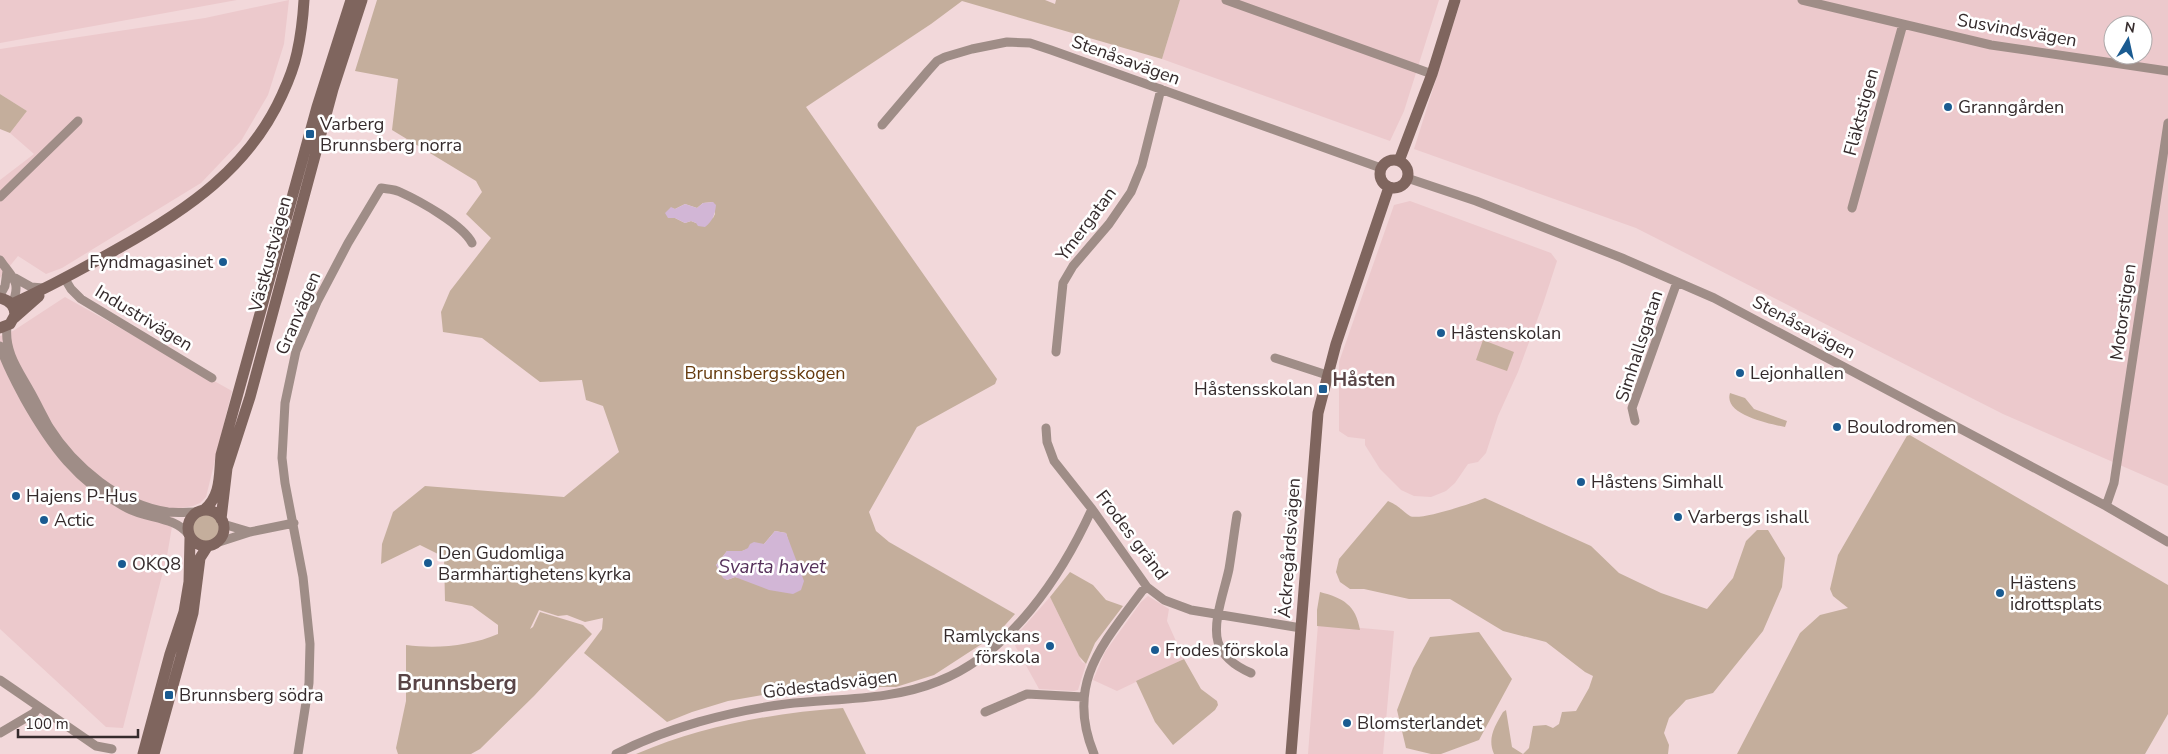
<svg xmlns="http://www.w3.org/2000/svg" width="2168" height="754" viewBox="0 0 2168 754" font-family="'Nunito Sans',sans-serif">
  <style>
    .built { fill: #ecc9cc; fill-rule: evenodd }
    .green { fill: #c4ae9c; fill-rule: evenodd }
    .water { fill: #d2b6d6 }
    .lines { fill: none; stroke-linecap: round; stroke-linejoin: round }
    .street { stroke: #9f8d87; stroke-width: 9 }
    .secondary { stroke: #7f655e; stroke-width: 11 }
    .poi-dot { fill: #1a5b91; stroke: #fff; stroke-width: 2 }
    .labels { text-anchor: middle; stroke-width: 5; stroke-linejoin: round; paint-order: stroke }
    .street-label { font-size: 18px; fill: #352b2c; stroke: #fff }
    .poi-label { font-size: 18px; fill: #352b2c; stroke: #fff; text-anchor: start }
    .park-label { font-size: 18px; fill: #653a0d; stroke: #fff }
    .neighbourhood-label { font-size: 19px; font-weight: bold; fill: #594446; stroke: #fff }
    .water-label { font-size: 19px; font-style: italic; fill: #56315b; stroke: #fff }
    .district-label { font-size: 22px; font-weight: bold; fill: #594446; stroke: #fff }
  </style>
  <rect width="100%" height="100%" fill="#f2d8da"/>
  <!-- built -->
  <path class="built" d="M0 0H237L0 43Z
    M289 0 284 44 268 95 241 141 201 183 62 268 46 274 18 256 0 278V180L34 154 10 133 27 111 0 94V49L205 18Z
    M1180 0H1439L1404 111 1390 141 1162 59Z
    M1461 0H2168V486L2003 414 1636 228 1414 149ZM2113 25H2143V55H2113Z
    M1410 201 1551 253 1557 261 1543 304 1518 372 1498 416 1486 453 1478 462 1468 464 1455 483 1446 491 1431 497 1414 496 1401 490 1380 469 1365 445V439L1348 437 1339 431V362L1394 205Z
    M65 297 232 391 206 497 200 503 193 506 175 509 167 556 123 728 106 727 0 629V336L13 331Z
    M1148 596 1169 609 1167 621 1184 659 1117 691 1093 680 1105 652 1141 602Z
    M1050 597 1082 662 1086 664 1078 690 1074 691 1039 689 1012 640Z
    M1318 624 1394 631 1383 754H1308Z"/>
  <!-- green -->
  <path class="green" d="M377 0H1045L1055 4 1056 0H1180L1162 59 962 1 931 24 806 107 997 379 995 384 917 427 869 512 876 531 889 542 1015 614 997 634 934 675 896 687H859L774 693 728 701 692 712 667 722 584 653 602 629 603 618 585 622 567 615 558 616 539 610 530 629 533 627 540 612 583 625 592 634 534 696 480 749 471 754H398L396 748 406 701V645C437 649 470 646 498 634V625L472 606 445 601 444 557 420 545 381 564 382 544 393 512 425 486 564 497 619 452 603 406 586 400 582 380 540 382 482 338 443 332 441 312 450 291 491 238 466 214 482 192 476 181 392 130 398 79 355 71ZM713 202 715 214 713 218 696 223 691 221 685 223 675 218 671 208 675 209 685 204 697 208 703 203ZM775 531 786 533 792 553 749 580 735 577 727 580 716 565 727 551H742L764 544Z
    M0 94 27 111 10 133 0 129Z
    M1483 340 1514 352 1507 371 1476 360Z
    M1730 393 1745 398 1754 409 1787 421 1785 427C1770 424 1723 415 1730 393Z
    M1908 434 2168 585V714L2145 754H1737L1800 633 1820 615 1848 608 1833 596 1830 589 1838 555Z
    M1485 498 1591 546 1619 573 1661 593 1707 609 1733 578 1746 541 1757 530H1768L1785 558 1782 587 1763 631 1713 693 1686 700 1669 718 1664 733 1669 745 1668 754H1494C1487 738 1495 726 1503 712L1506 710 1512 747 1523 754 1529 748 1533 726 1546 725 1553 728 1559 724 1562 712 1576 711 1589 688 1593 676 1585 672 1546 642 1503 631 1450 599H1409L1364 589H1350L1340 582 1336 572 1339 559 1388 501C1400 506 1402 511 1410 516 1420 521 1473 503 1485 498Z
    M191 528a14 14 0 1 1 28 0a14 14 0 1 1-28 0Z
    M1070 572 1093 585 1106 600 1123 606 1095 643 1086 664 1079 656 1050 597Z
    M1320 592C1343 598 1356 605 1360 630L1317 626V610Z
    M1479 632 1512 679 1479 740 1441 754H1431L1406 748 1397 710 1413 668 1430 637Z
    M1184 659 1201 689 1217 701 1218 705 1215 710 1173 745 1155 722 1136 681Z
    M843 708 866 754H636C702 726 772 713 843 708Z"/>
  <!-- water -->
  <path class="water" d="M713 202 716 205C715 214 713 221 705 227L698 226 696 223 691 221 685 223 675 218H668L665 213 671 207 675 209 685 204 697 208 703 203Z
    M775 531 786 533 804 581 801 590 793 594 769 590 735 577 727 580 723 578 716 565 727 551H742L748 548 750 544 754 542 764 544Z"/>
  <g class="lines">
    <!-- street -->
    <path class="street" d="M1226 0 1432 74
      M1802 0 1991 45 2168 71
      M882 125 928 71 937 61 945 57 972 49 1007 42 1030 43 1051 50 1381 168
      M1407 178 1476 201 1622 258 1714 298 2106 506 2168 542
      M0 197 78 121
      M1852 208 1903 24
      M0 260C12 278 22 281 12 304
      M15 278 31 287 43 288
      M65 279 71 289 81 299 212 378
      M0 295 5 286 7 271
      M7 326C4 352 19 371 31 393 37 404 43 416 49 427 74 467 120 505 168 512 178 513 188 512 198 512
      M0 346C6 365 15 381 24 398 51 446 77 482 127 508 147 519 175 516 189 535
      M1056 352 1063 283 1073 266 1109 224 1131 192 1142 165 1161 89
      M1275 358 1327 375
      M1635 421 1632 408 1677 282
      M1046 428 1047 442 1054 461 1092 509 1147 587 1164 600 1191 610 1301 628
      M2106 506 2114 483 2168 123
      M1237 515C1234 533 1232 551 1229 569 1225 589 1212 622 1218 642 1223 658 1237 667 1251 673
      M223 524 250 532
      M216 543 250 532 294 523
      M0 680 96 746 112 749
      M985 712 1027 694 1083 697
      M0 733 34 713 39 707
      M298 754 309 683 310 644 303 577 285 483 282 458 285 403 296 351 317 302 348 243 381 188C387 189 395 189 400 192 420 201 463 225 472 243
      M616 754C666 728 730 711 786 704 837 698 891 701 939 681 1011 652 1061 577 1092 509
      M1094 754C1065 684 1102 645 1142 591L1147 587"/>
    <!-- secondary -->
    <path class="secondary" d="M1380 174a14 14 0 1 1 28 0a14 14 0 1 1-28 0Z
      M1399 161 1432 74 1455 0
      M0 298C9 300 15 305 15 315L10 324 0 328
      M12 304C49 287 84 268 119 248 187 210 249 168 282 95 288 82 294 67 297 53 301 35 303 18 304 0
      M14 318 39 296
      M188 528a18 18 0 1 1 36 0a18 18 0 1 1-36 0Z
      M204 510C221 496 219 476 221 455L317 107 351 0
      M221 519 227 468 250 397 333 89 362 0
      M143 754 170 654 184 612 189 582 190 538
      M154 754 193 613 200 558 207 547
      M1291 754 1318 413 1336 344 1389 187"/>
  </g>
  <!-- markers -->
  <g class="poi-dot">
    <circle cx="1948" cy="107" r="5"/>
    <rect x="305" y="129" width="10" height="10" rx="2.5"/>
    <circle cx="223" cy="262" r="5"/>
    <circle cx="1441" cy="333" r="5"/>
    <circle cx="1740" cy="373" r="5"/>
    <rect x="1318" y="384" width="10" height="10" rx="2.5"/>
    <circle cx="1837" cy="427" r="5"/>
    <circle cx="1581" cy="482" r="5"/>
    <circle cx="16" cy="496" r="5"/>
    <circle cx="1678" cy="517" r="5"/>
    <circle cx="44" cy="520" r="5"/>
    <circle cx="428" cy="563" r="5"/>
    <circle cx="122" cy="564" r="5"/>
    <circle cx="2000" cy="593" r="5"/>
    <circle cx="1050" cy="646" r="5"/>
    <circle cx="1155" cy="650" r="5"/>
    <rect x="164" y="690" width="10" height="10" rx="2.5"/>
    <circle cx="1347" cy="723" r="5"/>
  </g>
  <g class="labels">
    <!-- street labels -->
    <g class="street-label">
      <text transform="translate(2017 30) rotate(10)" y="6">Susvindsvägen</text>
      <text transform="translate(1126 60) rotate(20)" y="6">Stenåsavägen</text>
      <text transform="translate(1861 112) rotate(-75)" y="6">Fläktstigen</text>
      <text transform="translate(1086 224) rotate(-53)" y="6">Ymergatan</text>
      <text transform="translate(270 254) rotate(-75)" y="6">Västkustvägen</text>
      <text transform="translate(2123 312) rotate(-82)" y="6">Motorstigen</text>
      <text transform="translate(298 313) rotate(-67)" y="6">Granvägen</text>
      <text transform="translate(144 318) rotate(31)" y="6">Industrivägen</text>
      <text transform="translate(1804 327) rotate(28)" y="6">Stenåsavägen</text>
      <text transform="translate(1639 346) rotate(-72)" y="6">Simhallsgatan</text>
      <text transform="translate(1132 535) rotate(53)" y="6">Frodes gränd</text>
      <text transform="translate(1289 548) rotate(-86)" y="6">Äckregårdsvägen</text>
      <text transform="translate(830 684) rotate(-7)" y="6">Gödestadsvägen</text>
    </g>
    <!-- poi labels -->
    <g class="poi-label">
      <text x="1958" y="113">Granngården</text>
      <text x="320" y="130">Varberg<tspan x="320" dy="21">Brunnsberg norra</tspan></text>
      <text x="213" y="268" text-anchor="end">Fyndmagasinet</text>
      <text x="1451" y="339">Håstenskolan</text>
      <text x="1750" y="379">Lejonhallen</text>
      <text x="1313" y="395" text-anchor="end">Håstensskolan</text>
      <text x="1847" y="433">Boulodromen</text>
      <text x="1591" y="488">Håstens Simhall</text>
      <text x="26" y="502">Hajens P-Hus</text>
      <text x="1688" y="523">Varbergs ishall</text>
      <text x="54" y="526">Actic</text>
      <text x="438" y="559">Den Gudomliga<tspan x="438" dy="21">Barmhärtighetens kyrka</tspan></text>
      <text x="132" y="570">OKQ8</text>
      <text x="2010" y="589">Hästens<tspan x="2010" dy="21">idrottsplats</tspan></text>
      <text x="1040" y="642" text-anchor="end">Ramlyckans<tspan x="1040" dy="21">förskola</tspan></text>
      <text x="1165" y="656">Frodes förskola</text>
      <text x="179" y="701">Brunnsberg södra</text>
      <text x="1357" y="729">Blomsterlandet</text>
    </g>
    <!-- park labels -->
    <g class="park-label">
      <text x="765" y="379">Brunnsbergsskogen</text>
    </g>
    <!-- neighbourhood labels -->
    <g class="neighbourhood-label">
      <text x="1364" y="386">Håsten</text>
    </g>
    <!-- water labels -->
    <g class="water-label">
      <text x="772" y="573">Svarta havet</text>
    </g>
    <!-- district labels -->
    <g class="district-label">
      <text x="457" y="690">Brunnsberg</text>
    </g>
  </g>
  <!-- north arrow -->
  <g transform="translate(2128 40) rotate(9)"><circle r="24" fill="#ffffff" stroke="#aeaaab"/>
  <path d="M0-4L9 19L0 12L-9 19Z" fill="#1a5b91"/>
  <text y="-8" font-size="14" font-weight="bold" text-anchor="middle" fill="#352b2c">N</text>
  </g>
  <!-- scale -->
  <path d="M18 729v8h120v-8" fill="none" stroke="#352b2c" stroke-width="2.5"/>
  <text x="25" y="729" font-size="15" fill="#352b2c" stroke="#ffffff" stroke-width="4" paint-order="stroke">100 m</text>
</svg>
